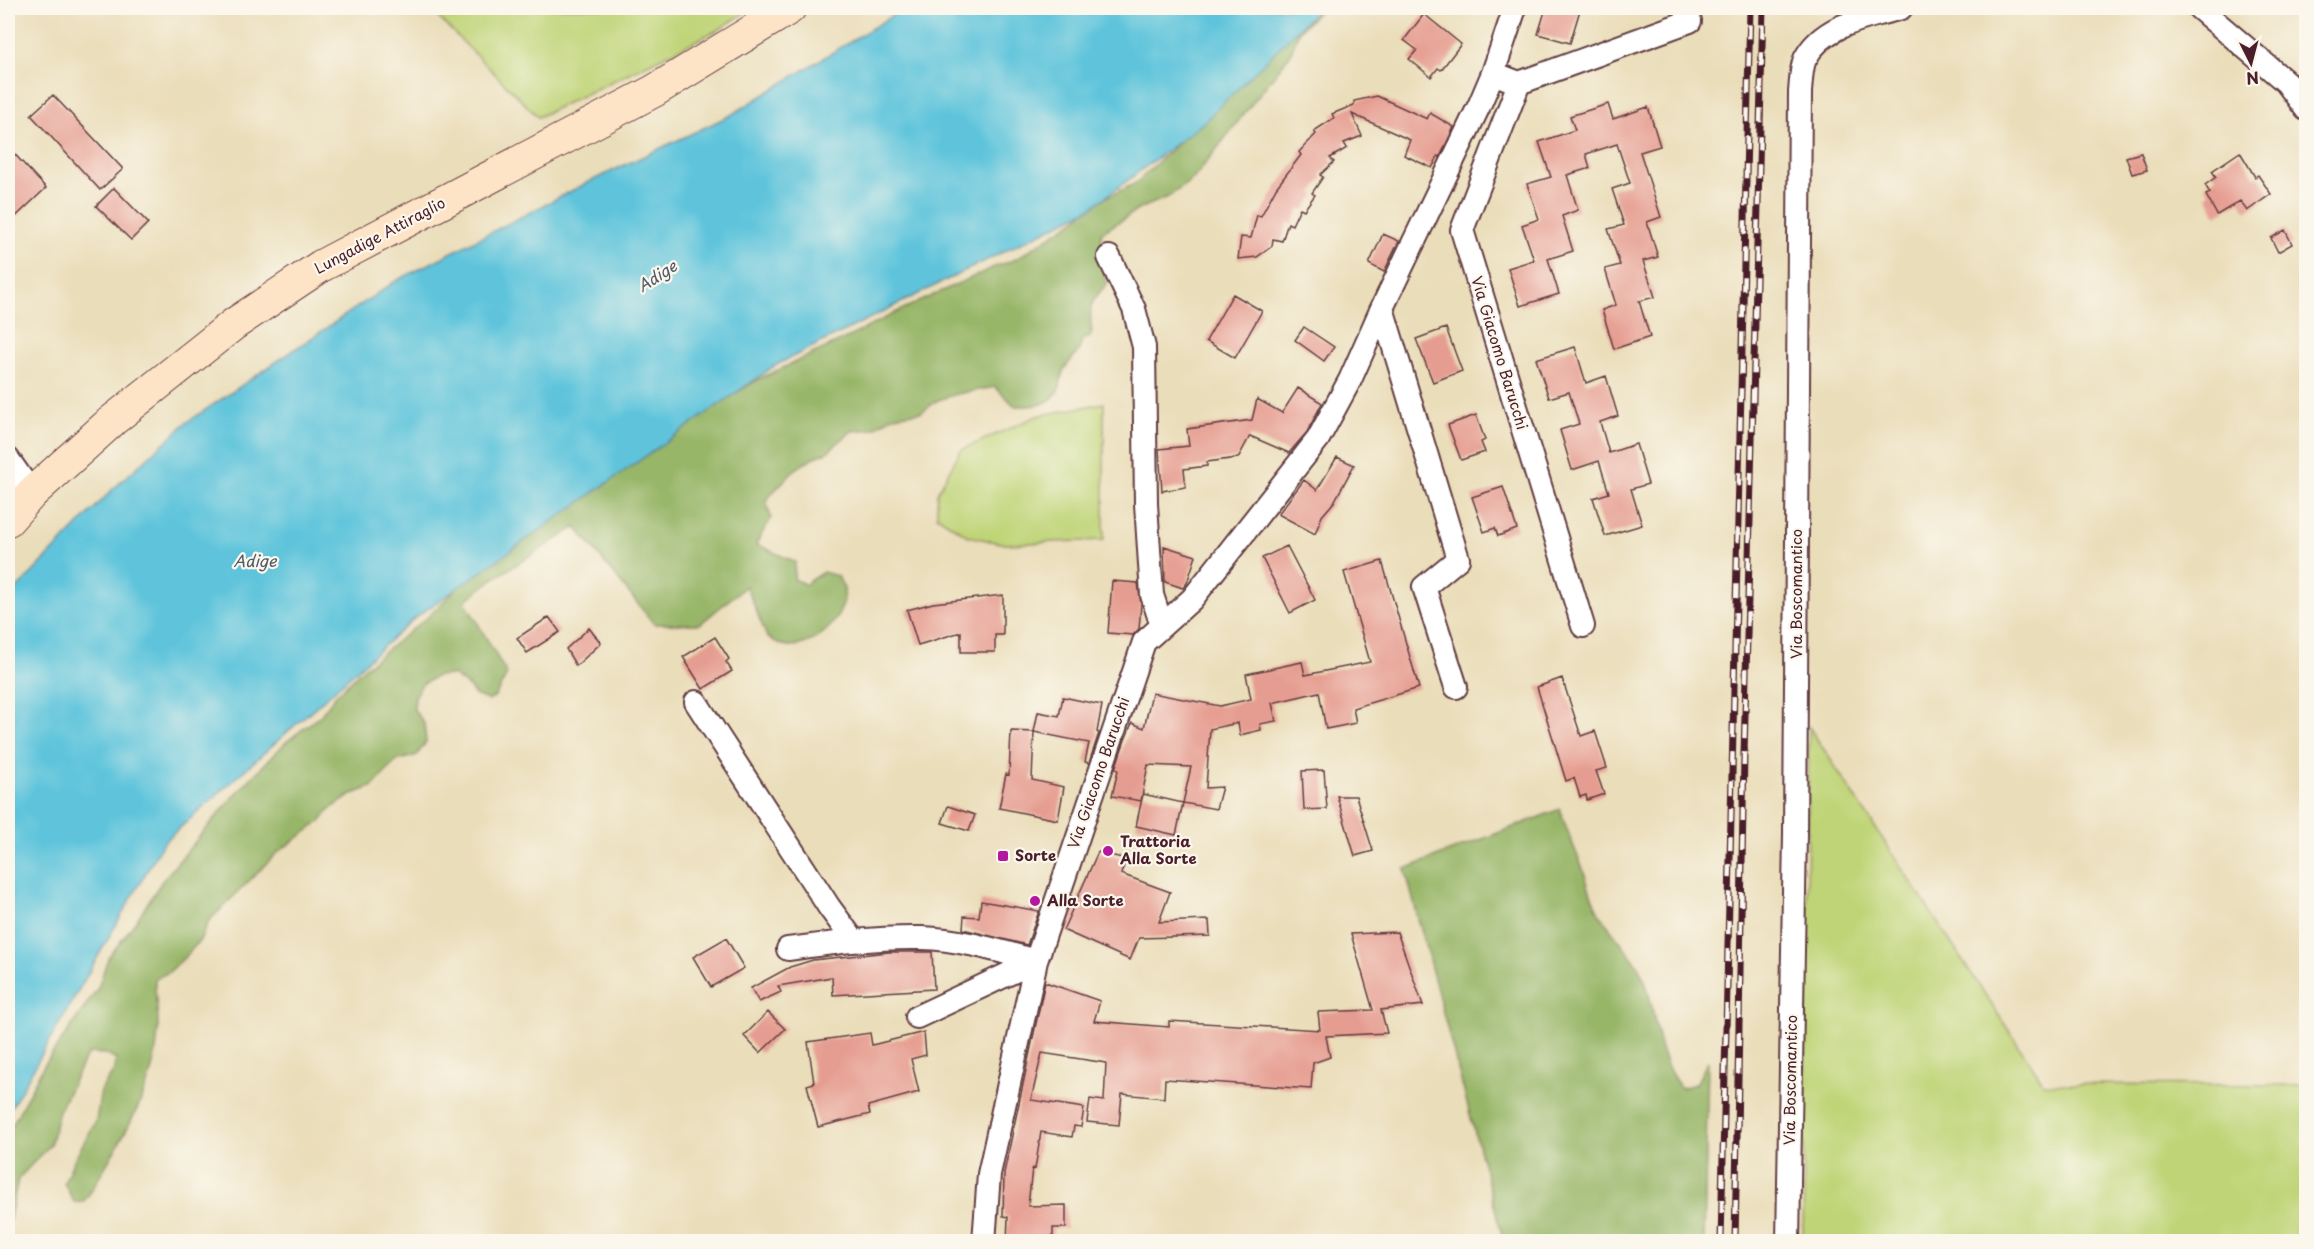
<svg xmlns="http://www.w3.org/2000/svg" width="2314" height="1249" viewBox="0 0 2314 1249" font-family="'Playpen Sans',sans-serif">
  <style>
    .green { fill: #bfd477; stroke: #847a51; stroke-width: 1.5 }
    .forest { fill: #97b668; stroke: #706a4a; stroke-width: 1.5 }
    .water { fill: #5ec4db; stroke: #547283; stroke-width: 1.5 }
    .building { fill: #e69d91 }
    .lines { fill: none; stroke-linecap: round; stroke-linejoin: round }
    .street-casing { stroke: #623c40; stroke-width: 26 }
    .secondary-casing { stroke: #623c40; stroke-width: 34 }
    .street { stroke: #fff; stroke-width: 22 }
    .secondary { stroke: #fee4c6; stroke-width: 32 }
    .rail-casing { stroke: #4a1f2b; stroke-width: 7 }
    .rail { stroke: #fbf7ec; stroke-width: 4.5; stroke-dasharray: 14; stroke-linecap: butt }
    .poi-dot { fill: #b5179e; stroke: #fbf7ec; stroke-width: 2 }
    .labels { text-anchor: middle; stroke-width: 4.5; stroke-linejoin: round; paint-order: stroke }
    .street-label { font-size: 15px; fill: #4a1f2b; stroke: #fbf7ec }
    .poi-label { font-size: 15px; font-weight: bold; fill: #4a1f2b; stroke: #fbf7ec; text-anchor: start }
    .water-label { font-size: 16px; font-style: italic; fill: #515969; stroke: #fbf7ec }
  </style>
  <rect width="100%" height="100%" fill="#fbf7ec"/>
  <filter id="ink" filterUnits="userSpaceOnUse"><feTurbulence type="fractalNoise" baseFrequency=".0167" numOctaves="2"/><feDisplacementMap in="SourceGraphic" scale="12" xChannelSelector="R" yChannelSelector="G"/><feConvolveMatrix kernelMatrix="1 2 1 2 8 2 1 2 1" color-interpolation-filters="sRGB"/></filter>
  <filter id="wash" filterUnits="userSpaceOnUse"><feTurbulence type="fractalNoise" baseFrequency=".008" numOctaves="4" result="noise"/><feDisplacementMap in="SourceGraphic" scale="24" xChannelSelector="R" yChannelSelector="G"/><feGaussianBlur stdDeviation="1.35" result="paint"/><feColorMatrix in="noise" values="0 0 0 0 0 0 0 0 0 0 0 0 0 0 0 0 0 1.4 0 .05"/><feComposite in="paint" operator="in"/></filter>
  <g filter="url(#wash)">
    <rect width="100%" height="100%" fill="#eaddb9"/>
    <!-- green -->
    <path class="green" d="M429 8H752L718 30 538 117Z
      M1104 403V540L1005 544 968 536 937 516V493L961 450 1037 416Z
      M1809 727 2044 1084 2305 1085 2306 1095V1241H1803Z"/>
    <!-- forest -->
    <path class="forest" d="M1298 8H1322L1299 31 1290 55 1194 178 1168 197 1139 209 1101 233 1106 285C1088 304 1089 308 1092 333L1089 338 1082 339C1081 354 1069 359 1063 372 1061 377 1061 382 1060 387 1052 407 1033 406 1015 406L995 387 957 394 938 400 921 412 893 416 873 429 852 431 826 453 812 458 792 472 766 500 771 518 756 544 795 562 794 579 806 585 809 581 823 572 838 576C839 580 843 585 844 589 848 618 812 652 783 645 778 644 772 639 767 637L746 586 700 624H654L576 527 493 579 465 601 507 674 496 695 489 701 475 695 469 687 453 675 437 676 422 684 415 697 414 710 424 723 426 742 417 755 396 761 373 786 353 794 330 809 320 822 278 852 209 921 200 940 186 956 169 972 155 979C154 996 159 1013 158 1030 155 1093 121 1137 92 1190L83 1202H74L64 1183 75 1158 96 1121 101 1090 114 1071 116 1060 106 1054 90 1053 84 1060 59 1111 50 1145 18 1179 8 1227V1133L43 1067 98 988 108 958 136 921 162 881 232 798 286 742 321 715 335 696 363 669 429 616 467 578 710 408 759 379 851 336 901 310 992 268 1016 259 1075 220 1089 206 1136 183 1244 80Z
      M1560 809C1566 830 1575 849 1583 869 1588 884 1592 903 1601 916 1615 937 1636 957 1645 981 1658 1019 1654 1054 1681 1088L1696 1084 1708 1061 1704 1241 1505 1242 1503 1239 1405 869Z"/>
    <!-- water -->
    <path class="water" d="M902 8H1319L1202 124 1091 208 776 365 416 617 163 843 8 1113V598L113 489 186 423 396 281 589 182 731 115 895 14Z"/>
    <g id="blocks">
      <!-- building -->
      <path class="building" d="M1546 8H1570L1580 10 1570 43 1538 34Z
        M1424 14 1461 44 1441 70 1438 68 1431 77 1409 59 1417 50 1404 40Z
        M53 95 123 169 100 190 31 115Z
        M1377 96 1427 119 1430 113 1454 127 1440 157 1438 156 1432 168 1404 155 1410 140 1352 114 1362 136 1344 143 1347 148 1330 158 1334 162 1320 175 1323 177 1312 193 1315 195 1304 210 1300 208 1292 225 1288 223 1282 241 1273 239 1272 246 1257 257 1238 259 1241 237 1251 238 1257 215 1261 216 1276 188 1301 155 1299 152 1316 134 1314 131 1334 118 1332 114 1354 105V101Z
        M1608 104 1613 119 1648 107 1660 146 1640 152 1661 217 1647 222 1658 257 1643 261 1655 297 1639 301 1650 337 1614 349 1602 310 1616 305 1605 269 1620 265 1608 229 1624 225 1612 189 1630 183 1617 144 1586 154 1590 168 1567 175 1578 210 1562 216 1573 251 1548 259 1559 294 1520 306 1508 268 1534 260 1522 225 1539 219 1527 184 1551 177 1539 142 1575 130 1570 116Z
        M8 147 46 188 8 224Z
        M2240 152 2255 177 2258 175 2271 194 2247 211 2240 201 2217 215 2206 195 2210 193 2205 185 2216 177 2212 171Z
        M2141 153 2147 170 2132 174 2126 157Z
        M114 188 148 223 131 240 96 206Z
        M2285 230 2292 244 2278 252 2271 238Z
        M1383 234 1399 241 1384 272 1369 264Z
        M1233 294 1262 311 1235 358 1206 341Z
        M1304 327 1334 347 1324 361 1295 340Z
        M1446 328 1462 371 1433 382 1416 339Z
        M1575 347 1586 383 1606 376 1618 416 1600 422 1609 453 1636 444 1648 484 1631 489 1642 525 1605 536 1593 498 1609 493 1599 461 1572 470 1560 430 1579 424 1569 392 1549 398 1536 359Z
        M1298 388 1322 403 1307 432 1289 453 1250 436 1238 458 1207 462V466L1184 469 1186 487 1162 491 1159 449 1189 446 1187 429 1252 420 1257 399 1282 413Z
        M1476 415 1485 440 1481 442 1485 452 1461 460 1448 425Z
        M1337 457 1354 465 1334 502 1322 516 1315 534 1278 514 1304 480 1317 490Z
        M1503 487 1517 529 1498 536 1495 528 1484 532 1472 497Z
        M1164 546 1196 556 1187 583 1183 588 1165 582Z
        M1287 546 1315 600 1290 613 1262 558Z
        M1382 561 1419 688 1353 708 1356 723 1326 729 1319 692 1272 703 1276 721 1260 724 1261 730 1240 735 1238 723 1210 729 1206 788 1222 787 1216 809 1183 803 1191 767 1148 765 1141 801 1112 796 1118 770 1115 769 1125 740 1132 723 1144 728 1152 693 1220 706 1251 699 1246 674 1302 662 1305 675 1370 662 1344 572Z
        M1112 581 1138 583 1141 604 1139 629 1133 635 1108 633Z
        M1003 595V635H995V652H961V632L918 645 907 610 933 603Z
        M549 617 560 632 527 653 517 638Z
        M589 628 601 643 576 666 566 649Z
        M715 637 729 659 726 662 732 671 703 689 683 657Z
        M1562 678 1581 736 1595 731 1607 768 1596 771 1604 794 1587 800 1586 795 1580 797 1574 778 1566 781 1537 687Z
        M1063 697 1102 705 1097 732 1099 733 1089 763 1085 762 1089 743 1034 732 1038 712 1059 716Z
        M1011 731 1034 732 1032 780 1064 787 1058 820 999 808 1006 774 1009 775Z
        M1324 770 1327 809 1304 810 1302 771Z
        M1143 794 1183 803 1176 835 1136 826Z
        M1337 796H1356L1373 851 1355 856Z
        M948 806 975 815 969 831 942 823Z
        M1098 852 1126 859 1121 874 1170 892 1159 922 1209 920 1210 936 1139 938 1130 960 1063 930Z
        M981 901 1039 911 1027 945 963 929 964 916 979 917Z
        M1397 932 1423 1005 1381 1010 1387 1033 1326 1036 1330 1057 1313 1063 1311 1089 1165 1079 1164 1098 1122 1094 1119 1125 1087 1122 1090 1099 1104 1101 1106 1063 1042 1053 1031 1100 1084 1108 1081 1127 1074 1126 1072 1137 1041 1132 1035 1169 1032 1168 1028 1206 1066 1205V1228H1053V1242H1007L1008 1217 1003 1216 1004 1173 1045 982 1100 1001 1094 1021 1169 1027V1021L1320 1030 1318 1012 1373 1010 1351 934Z
        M726 938 744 968 711 987 693 957Z
        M889 952H932L934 989 833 995 832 977 778 986 781 992 759 1002 751 988 790 967 813 960Z
        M768 1012 785 1029 760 1053 744 1036Z
        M924 1032 926 1055 911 1059 919 1092 868 1106 870 1114 818 1127 807 1085 814 1083 808 1042 870 1033 872 1045Z"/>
    </g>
  </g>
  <g filter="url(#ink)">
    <use href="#blocks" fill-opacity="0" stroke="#623c40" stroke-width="1.5"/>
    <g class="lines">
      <!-- street casing -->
      <g class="street-casing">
        <path id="street" d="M2199 8 2286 82 2306 109
          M1493 73 1519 83 1462 230 1583 626
          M1519 83 1690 21
          M1109 257 1134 309 1144 347 1146 504 1152 595 1162 626
          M1382 308 1458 559 1424 587 1456 687
          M8 459 32 493
          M696 702 829 907 854 941
          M788 949C832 943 877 937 922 938 960 939 999 951 1036 961
          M917 1017 1036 961
          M984 1242 989 1174 1036 961 1144 642 1192 599 1318 439 1350 380 1382 308 1479 106 1493 73 1515 8
          M1788 1242 1795 834 1800 92C1801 82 1801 68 1805 59 1823 24 1867 18 1901 8"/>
      </g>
      <!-- secondary casing -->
      <g class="secondary-casing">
        <path id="secondary" d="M8 520 32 493 113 420 234 324 321 266 654 91 790 8"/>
      </g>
      <!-- street -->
      <use href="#street" class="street"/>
      <!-- secondary -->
      <use href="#secondary" class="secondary"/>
      <!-- rail casing -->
      <g class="rail-casing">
        <path id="rail" d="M1721 1242 1750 8
          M1735 1242 1744 755 1763 8"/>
      </g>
      <!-- rail -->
      <use href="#rail" class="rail"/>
    </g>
  </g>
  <!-- markers -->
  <g class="poi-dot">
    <circle cx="1108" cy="851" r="6"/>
    <rect x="997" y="850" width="12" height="12" rx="3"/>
    <circle cx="1035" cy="901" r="6"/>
  </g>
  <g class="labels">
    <!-- street labels -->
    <g class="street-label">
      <text transform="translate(380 236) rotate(-28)" y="5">Lungadige Attiraglio</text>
      <text transform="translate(1499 353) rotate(73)" y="5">Via Giacomo Barucchi</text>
      <text transform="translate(1797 594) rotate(-90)" y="5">Via Boscomantico</text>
      <text transform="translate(1099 773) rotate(-71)" y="5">Via Giacomo Barucchi</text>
      <text transform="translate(1791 1080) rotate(-89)" y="5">Via Boscomantico</text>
    </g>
    <!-- poi labels -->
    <g class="poi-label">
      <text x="1120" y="847">Trattoria<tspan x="1120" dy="17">Alla Sorte</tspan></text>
      <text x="1015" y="861">Sorte</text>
      <text x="1047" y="906">Alla Sorte</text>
    </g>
    <!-- water labels -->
    <g class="water-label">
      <text transform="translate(657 276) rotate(-33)" y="6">Adige</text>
      <text x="255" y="567">Adige</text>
    </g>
  </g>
  <!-- margin -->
  <rect width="2314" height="1249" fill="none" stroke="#fbf7ec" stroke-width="30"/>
  <!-- north arrow -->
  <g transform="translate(2251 63) rotate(174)" stroke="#fbf7ec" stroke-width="4.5" paint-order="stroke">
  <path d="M0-4.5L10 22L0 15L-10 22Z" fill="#4a1f2b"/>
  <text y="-9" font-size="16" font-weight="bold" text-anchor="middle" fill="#4a1f2b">N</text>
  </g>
</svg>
